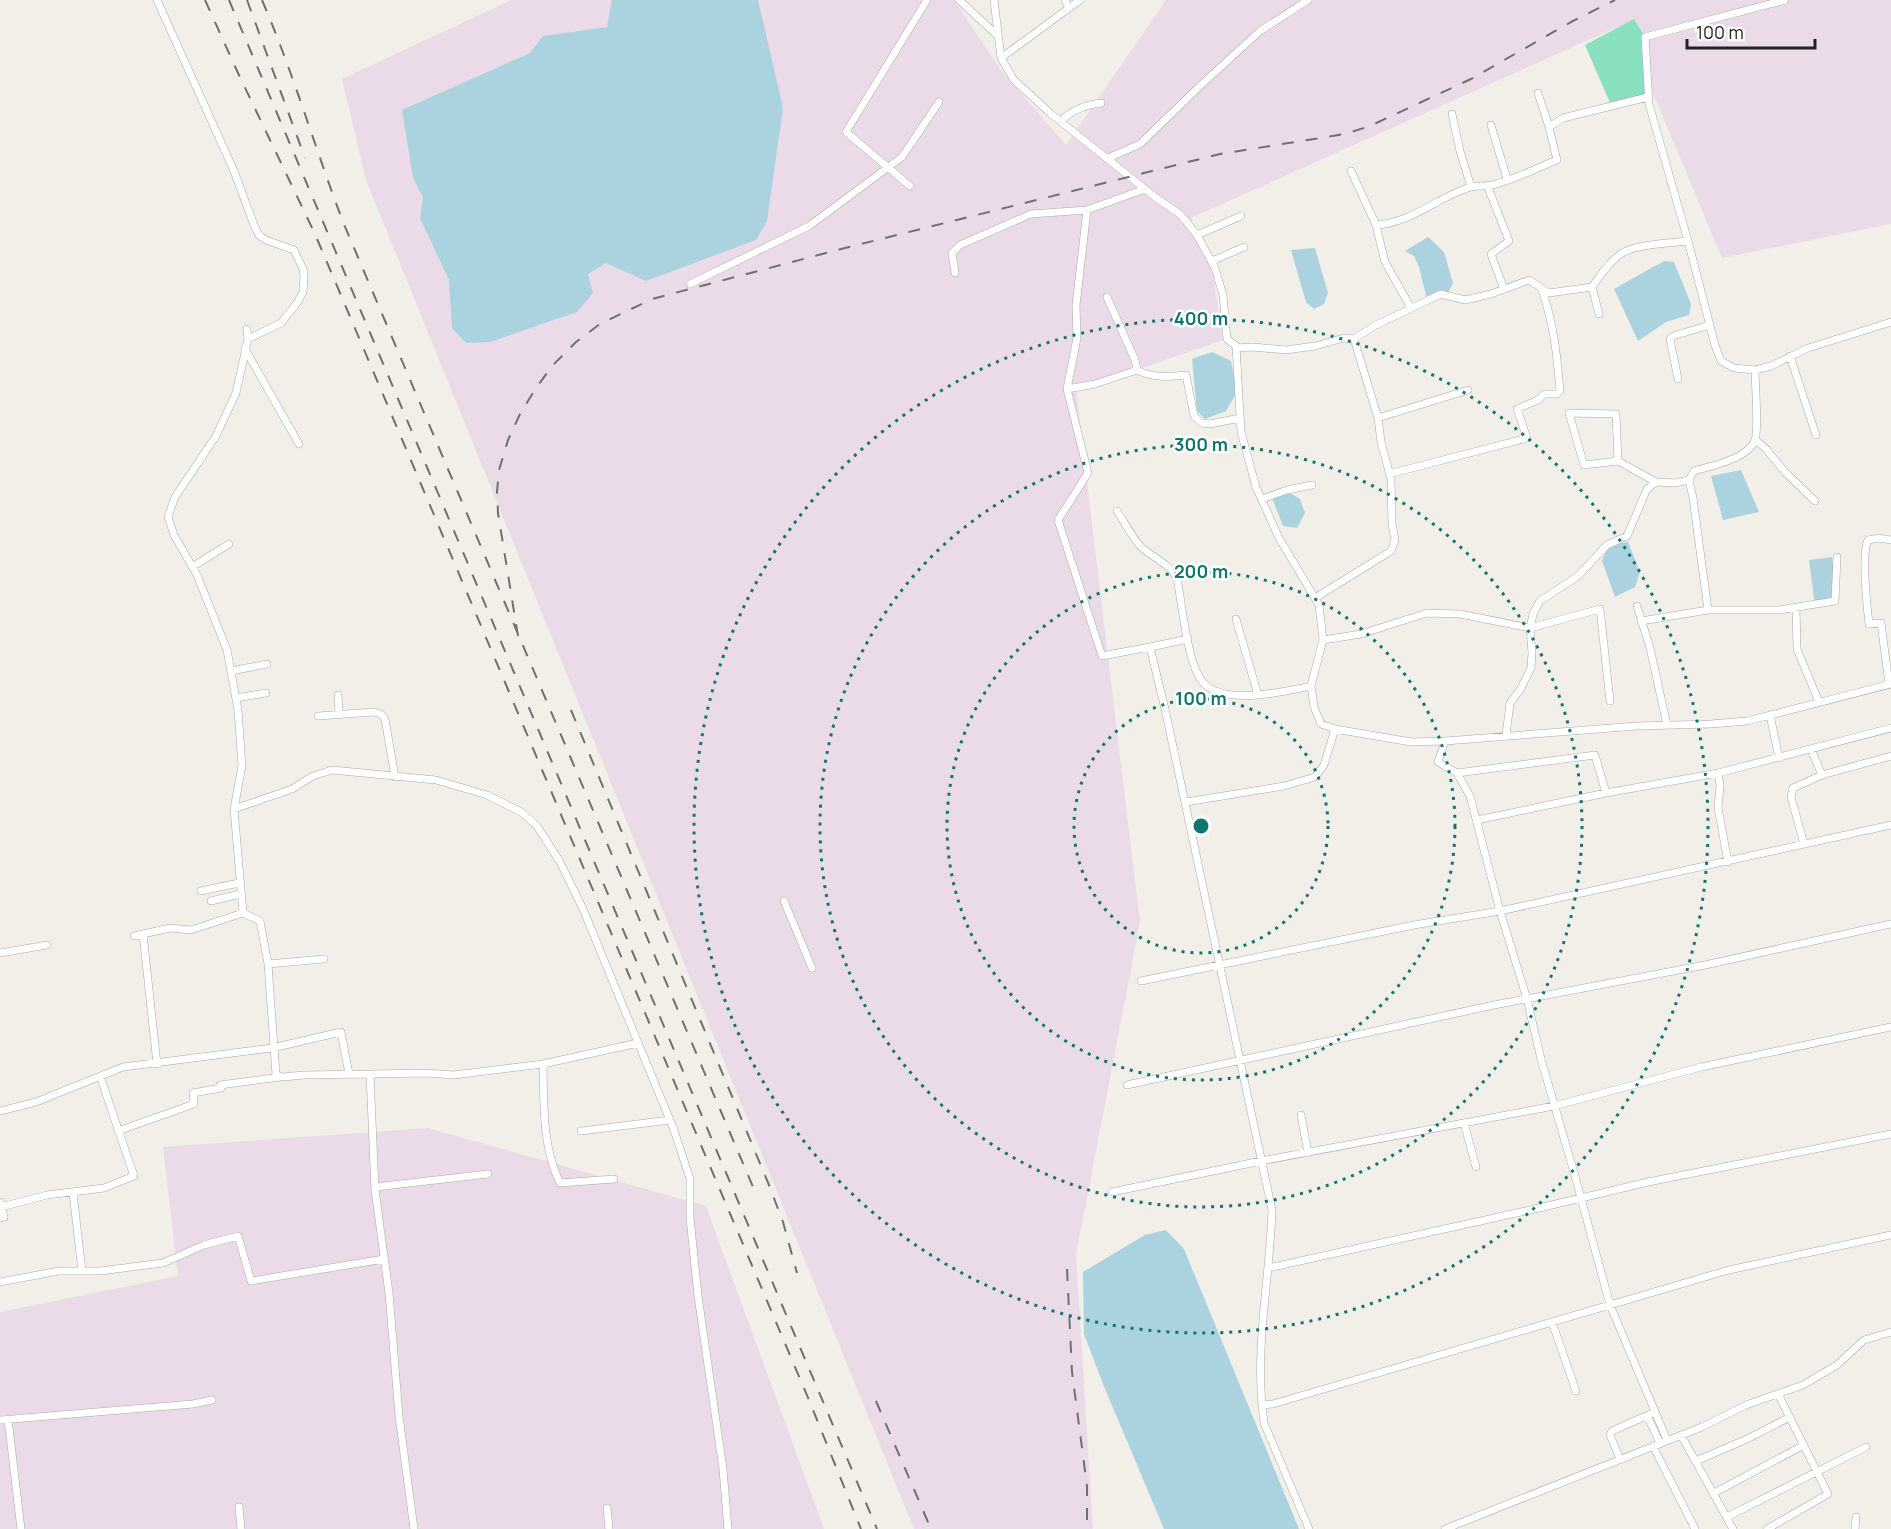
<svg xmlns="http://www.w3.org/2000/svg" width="1891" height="1529" viewBox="0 0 1891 1529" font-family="Manrope,sans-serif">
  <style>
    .industrial { fill: #ebdbe8 }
    .pitch { fill: #88e0be }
    .water { fill: #aad3df }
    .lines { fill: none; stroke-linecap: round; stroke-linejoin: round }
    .street-casing { stroke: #a9a9a9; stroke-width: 8 }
    .street { stroke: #fff; stroke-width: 7 }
    .rail { stroke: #707070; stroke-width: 2; stroke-dasharray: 12 12; stroke-linecap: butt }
    .ring { fill: none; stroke: #0f766e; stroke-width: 3; stroke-dasharray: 3 6 }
    .centre { fill: #0f766e; stroke: #fff; stroke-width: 3 }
    .ring-label { font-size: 18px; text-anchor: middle; font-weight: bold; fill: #0f766e; stroke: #fff; stroke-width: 5; stroke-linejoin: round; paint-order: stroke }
  </style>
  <rect width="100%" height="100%" fill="#f2efe9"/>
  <!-- industrial -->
  <path class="industrial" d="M511 0H954L1000 69 1066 145 1166 0H1891V224L1722 258 1624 24 1191 218 1213 276 1223 340 1076 391 1140 922 1076 1255 1093 1529H914L366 180 342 79Z
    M428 1128 706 1206 824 1529H0V1312L178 1276 163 1147Z"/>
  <!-- pitch -->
  <path class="pitch" d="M1634 19 1645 37 1648 97 1611 105 1585 45Z"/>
  <!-- water -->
  <path class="water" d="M612 0H758L783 108 767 221 756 240 646 281 606 263 588 274 593 293 577 312 490 342 466 343 452 328 449 280 420 218 423 197 413 178 402 110 530 53 543 36 607 27Z
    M1428 237 1444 252 1453 283 1448 293 1427 299 1419 267 1414 256 1405 251Z
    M1315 248 1328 293 1324 304 1314 309 1306 302 1291 250Z
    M1664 261 1674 262 1691 304 1689 315 1666 322 1638 341 1614 289Z
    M1212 352 1231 361 1237 392 1226 411 1205 419 1197 411 1192 359Z
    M1741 470 1759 512 1723 520 1711 476Z
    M1290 493 1300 499 1305 513 1297 528 1283 526 1272 498Z
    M1628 542 1640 572 1635 587 1615 597 1602 561 1608 545Z
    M1832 557 1836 590 1832 599 1815 605 1809 560Z
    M1166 1230 1184 1249 1299 1529H1164L1103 1384 1084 1334 1083 1272 1145 1235Z"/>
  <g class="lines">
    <!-- street casing -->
    <g class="street-casing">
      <path id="street" d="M157 0 234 171 254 225 259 235 266 240 294 250 303 269 304 277 303 292 297 303 281 323 248 339
        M959 0 998 36
        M994 0 1001 58 1014 80 1050 113 1155 197 1181 215 1197 235 1215 268 1223 295 1227 339 1236 346 1241 432 1256 487 1279 538 1319 605 1323 640 1311 686 1314 707 1321 724 1335 729 1411 742 1445 741 1637 726 1711 724 1747 721 1891 684
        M1065 0 1069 8
        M1785 0 1645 37 1649 104 1688 241 1715 345 1721 361 1734 368 1755 370 1771 366 1808 348 1891 322
        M1001 58 1080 0
        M1538 93 1549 127
        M1452 114 1460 151 1471 187
        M1061 121C1072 110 1084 105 1101 103
        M1491 125 1507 179
        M1108 158 1140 144 1201 85 1260 31 1308 0
        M1351 171 1376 225 1385 262 1411 308
        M1487 185 1509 241 1491 254 1504 289
        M910 186 846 132 927 0
        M1145 189 1087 210 1076 305 1077 338 1067 389 1088 473 1058 520 1102 656 1150 647 1165 709 1272 1210C1270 1275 1256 1341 1262 1405
        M1376 225C1410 223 1434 200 1465 189 1474 185 1483 187 1492 185 1511 181 1537 168 1557 160L1549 127 1563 118 1648 97
        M1197 235 1241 216
        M1212 261 1244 247
        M955 273 952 253 960 245 1031 214 1087 210
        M690 284 809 226 902 157 939 102
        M1592 287 1599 314
        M1107 297 1135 360 1137 370C1152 378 1169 377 1186 375L1194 416 1201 423 1210 424 1240 418
        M247 329 248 339 236 393 216 436 175 497 168 517 174 535 197 575 227 650 238 710 242 766 234 809 243 913 260 921 268 964 276 1075 283 1077 304 1075 370 1074 375 1190 389 1293 399 1416 414 1529
        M1236 348 1253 347 1286 350 1315 346 1344 338 1354 339 1374 326 1441 294 1465 300 1491 294 1529 280 1549 293 1592 287C1600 276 1611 259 1624 252 1640 244 1670 243 1688 241
        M245 349 299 444
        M1790 356 1816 435
        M1678 379 1670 339 1673 336 1710 325
        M1067 389 1095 384 1137 370
        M1378 418 1468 390
        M1756 440 1766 449 1785 472 1815 501
        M1618 461 1616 414 1569 413 1584 465 1618 461 1656 482 1675 483 1689 480 1694 471C1711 466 1748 459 1755 440 1759 430 1755 383 1755 370
        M1389 474 1527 438 1517 409 1538 400 1544 394H1557L1560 391C1557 355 1554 325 1542 290
        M1689 480 1693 498 1708 610H1779L1835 601 1837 557
        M1262 499 1287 490 1312 485
        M1117 511C1125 523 1132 537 1141 547 1153 558 1169 563 1177 578 1182 604 1187 660 1201 680 1220 707 1284 692 1311 686
        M192 567 229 544
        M1315 598 1391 551 1395 540 1392 524 1391 479 1381 442 1378 418 1354 339
        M1637 606 1650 648 1667 725
        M1796 608 1797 649 1819 702
        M1236 619 1258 695
        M1641 621 1708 610
        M1323 640 1361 634 1427 613 1460 614 1530 628 1532 653 1531 668 1520 690 1510 703 1506 735
        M1150 647 1188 639
        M231 671 267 664
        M1889 684 1881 623 1869 624C1867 606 1861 554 1868 540L1879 538 1891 540
        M338 695 339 714
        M236 698 266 693
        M1610 701 1600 609 1530 628 1533 614 1540 601 1578 576 1607 545 1627 536 1647 489 1656 482
        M1770 715 1779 758
        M318 716 374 712 381 714 385 719 395 777
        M1445 741 1438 762 1457 773 1470 796 1500 911 1527 999 1541 1059 1575 1176 1610 1305 1667 1440
        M1811 749 1822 775
        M1457 773 1595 755 1606 793
        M1718 773 1720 785 1718 808 1728 862
        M1186 802 1284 786 1315 777 1324 765 1335 729
        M234 809 292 789 313 776 332 770 436 780 487 795 521 812 537 826 560 862 583 909 674 1130 690 1179V1218L698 1296 723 1469 728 1529
        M1477 820 1606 793 1718 773 1891 728
        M1804 844 1791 797 1793 788 1822 775 1891 756
        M201 891 239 883
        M211 901 240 894
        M784 901 812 968
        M143 934 157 1064
        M134 936 170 928 191 930 243 913
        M0 953 47 945
        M268 964 324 959
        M1141 981 1414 925 1500 911 1891 825
        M272 1048 341 1032 349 1074
        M543 1064C544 1103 542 1147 560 1183L614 1179
        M370 1074 426 1073 454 1075 543 1064 638 1043
        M1127 1085 1494 1005 1705 965 1891 924
        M0 1111 36 1102 123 1067 272 1048
        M1301 1115 1308 1153
        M1464 1123 1476 1167
        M118 1131 194 1104 193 1093 221 1088 220 1085 280 1077
        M581 1131 670 1120
        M375 1187 488 1174
        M1112 1192 1261 1161 1554 1106 1701 1067 1891 1027
        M73 1193 82 1271
        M0 1202 4 1217 0 1218
        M1 1207 47 1195 104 1188 134 1176 100 1076
        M1268 1268 1539 1208 1648 1182 1891 1134
        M0 1282 59 1271H100L163 1263 204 1245 238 1236 251 1281 384 1259
        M1552 1322 1576 1391
        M1647 1416 1660 1443
        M8 1419 21 1529
        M0 1420 193 1404 212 1400
        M1681 1435 1733 1529
        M1653 1446 1695 1529
        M1620 1459 1610 1435 1612 1431 1655 1412
        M1696 1461 1747 1439 1790 1417
        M1714 1493 1804 1445
        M239 1507 241 1529
        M607 1508 609 1529
        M1727 1517 1866 1447
        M1309 1529 1264 1423 1262 1405 1273 1404 1729 1270 1891 1235
        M1445 1529 1702 1427 1746 1405 1803 1385 1837 1365 1864 1340 1891 1332
        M1767 1529 1828 1494 1778 1394
        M1855 1529 1856 1517"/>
    </g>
    <!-- street -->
    <use href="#street" class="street"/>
    <!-- rail -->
    <path class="rail" d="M205 0 238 73 315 234 809 1400 861 1529
      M229 0 877 1529
      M247 0 305 158
      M262 0C293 72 315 148 343 222L756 1194
      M518 636 498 513 497 492 499 470 508 440 520 414 536 388 553 365 576 342 600 324 652 299 845 248 1220 154 1345 134 1370 126 1471 79 1571 22 1615 0
      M571 710 769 1185 783 1222 797 1273
      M1067 1269 1072 1372 1087 1486V1529
      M876 1401 931 1529"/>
  </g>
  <!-- distance rings -->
  <g class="ring">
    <circle cx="1201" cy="826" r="127"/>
    <circle cx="1201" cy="826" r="254"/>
    <circle cx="1201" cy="826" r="381"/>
    <circle cx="1201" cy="826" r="507"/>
  </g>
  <circle cx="1201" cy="826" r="9" class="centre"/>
  <g class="ring-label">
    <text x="1201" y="325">400 m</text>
    <text x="1201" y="451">300 m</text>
    <text x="1201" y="578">200 m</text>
    <text x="1201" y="705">100 m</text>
  </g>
  <!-- scale -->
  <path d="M1687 39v9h128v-9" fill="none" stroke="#222222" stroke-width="3"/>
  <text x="1696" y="39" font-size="18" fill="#222222" stroke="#ffffff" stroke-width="4.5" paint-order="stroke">100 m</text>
</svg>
